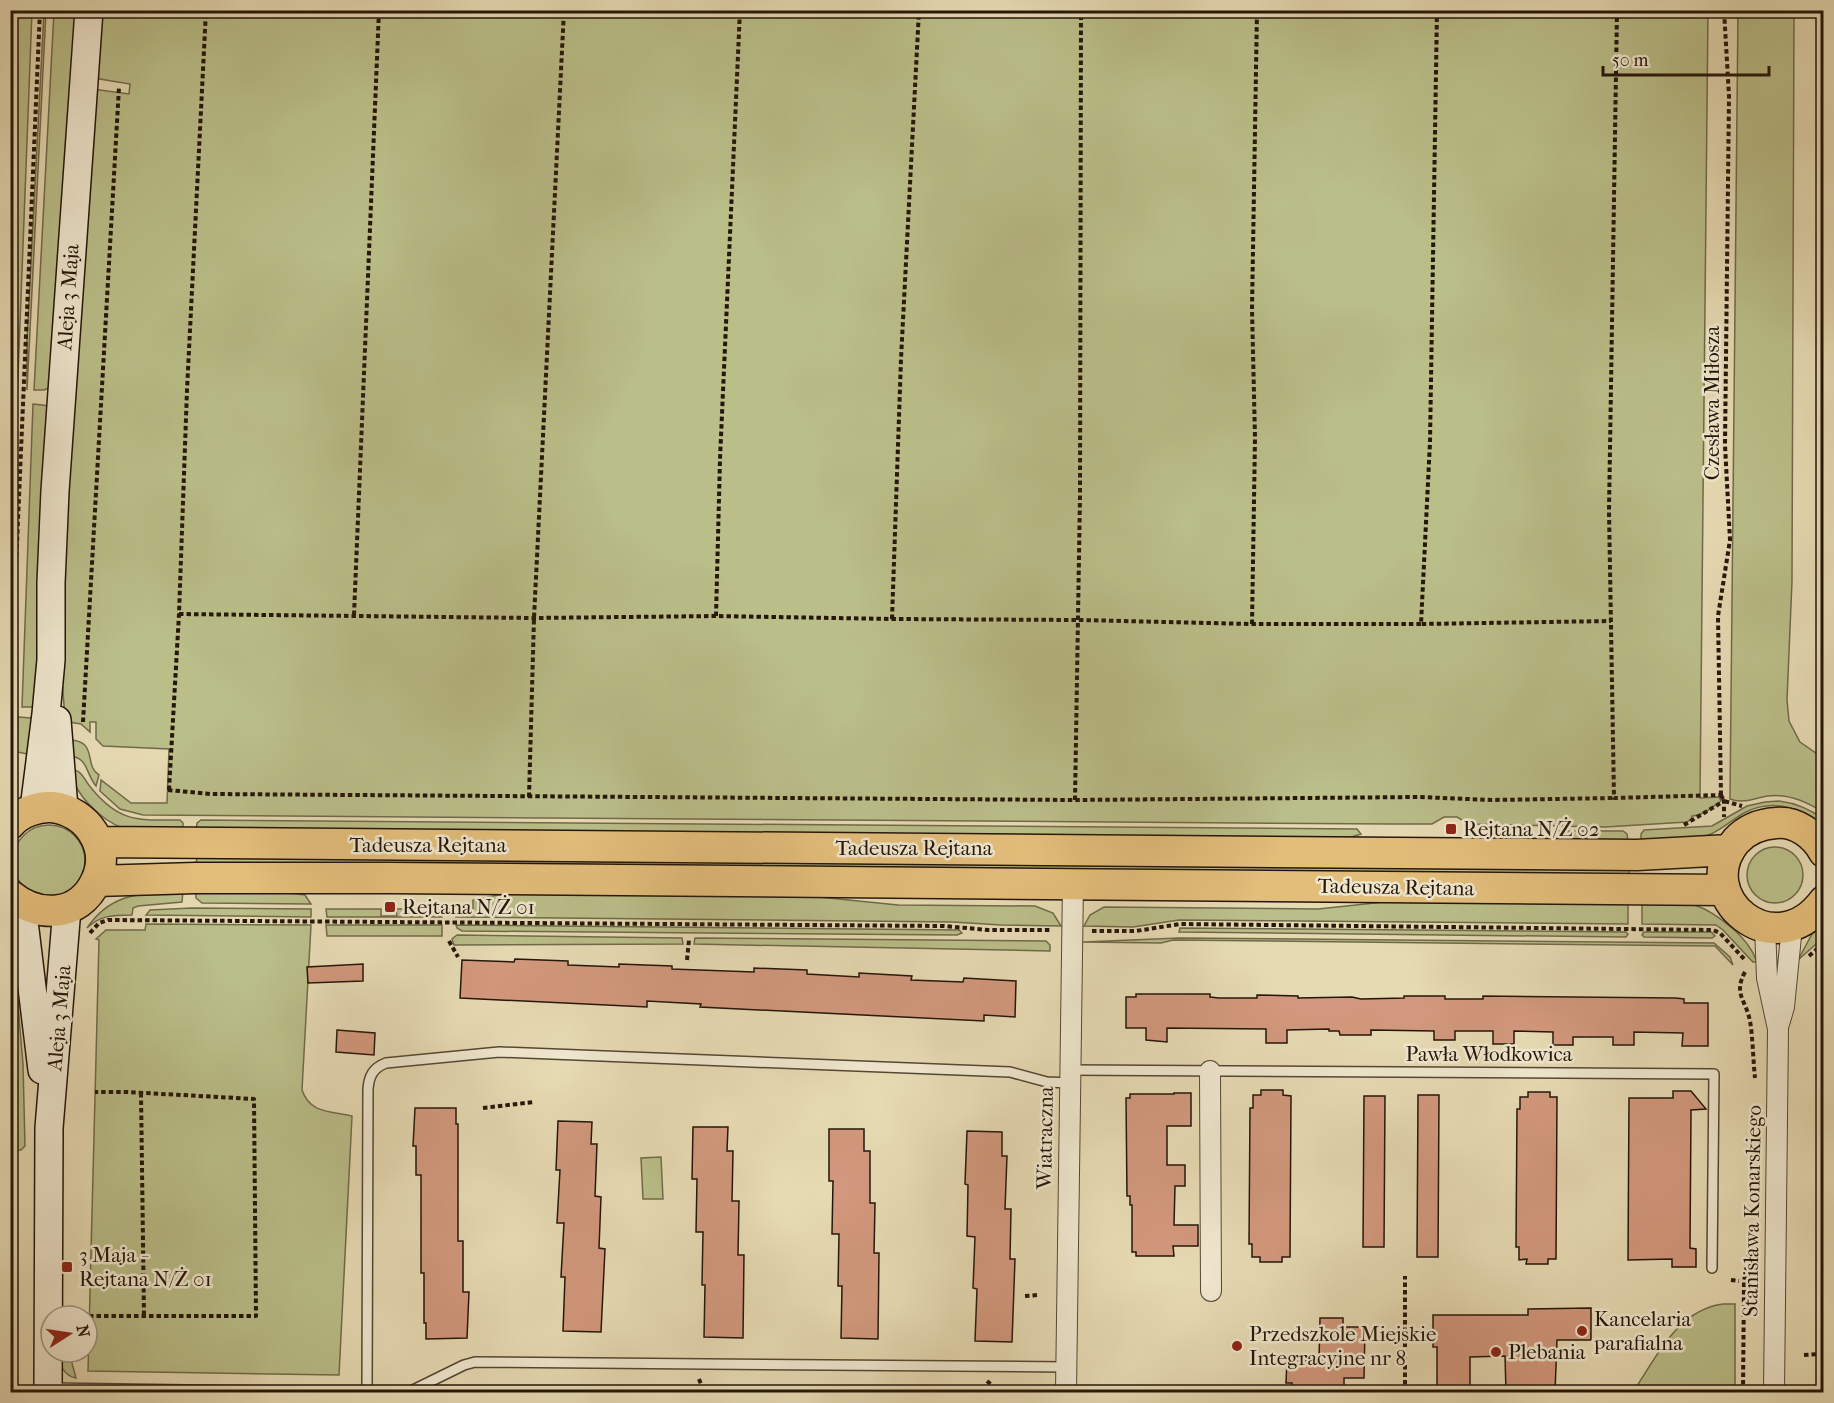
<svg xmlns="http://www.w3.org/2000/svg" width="1834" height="1403" viewBox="0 0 1834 1403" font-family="'IM FELL French Canon',serif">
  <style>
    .green { fill: #babe89; stroke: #706a4a; stroke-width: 1.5 }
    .building { fill: #d2987d; stroke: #25160a; stroke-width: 1.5 }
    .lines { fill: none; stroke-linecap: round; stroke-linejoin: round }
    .lane-casing { stroke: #554734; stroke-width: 12 }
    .street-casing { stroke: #554734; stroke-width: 22 }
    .secondary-casing { stroke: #25160a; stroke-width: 30 }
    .primary-casing { stroke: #25160a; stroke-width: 33 }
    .path { stroke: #25160a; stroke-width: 4; stroke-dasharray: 4.5 3; stroke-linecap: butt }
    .lane { stroke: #efe7ce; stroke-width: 9 }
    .street { stroke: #efe7ce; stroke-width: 20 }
    .secondary { stroke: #efe7ce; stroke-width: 27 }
    .primary { stroke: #e3bd7a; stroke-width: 30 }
    .poi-dot { fill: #8f2418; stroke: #efe7ce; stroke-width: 2 }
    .labels { text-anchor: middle; stroke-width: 5; stroke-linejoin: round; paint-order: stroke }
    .street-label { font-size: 21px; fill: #25160a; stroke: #efe7ce }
    .poi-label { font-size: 21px; fill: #25160a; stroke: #efe7ce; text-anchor: start }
  </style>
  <rect width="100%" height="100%" fill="#e6dab3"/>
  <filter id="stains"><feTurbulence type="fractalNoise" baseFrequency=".00333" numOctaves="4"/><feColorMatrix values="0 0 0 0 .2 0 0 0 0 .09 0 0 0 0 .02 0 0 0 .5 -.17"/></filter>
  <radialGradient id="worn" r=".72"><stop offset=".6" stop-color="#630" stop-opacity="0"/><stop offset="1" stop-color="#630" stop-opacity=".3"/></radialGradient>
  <!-- green -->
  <path class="green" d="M32 11 11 558 10 11Z
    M44 11H46L27 390V340Z
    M54 11H78L51 387 44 390H34Z
    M99 11H1708L1700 795V798L1719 797 1721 801C1712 807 1703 816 1692 816L1691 819 1687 822 1605 827 1469 824 1457 817H1444L1432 824H1390L143 815 120 809 100 791 101 780 131 803H167L169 749 103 746 96 739V722H90V732L81 724 69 722 65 718 61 667 63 558 93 89 129 94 130 84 94 78Z
    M1738 11H1794L1792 581 1787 700 1789 721 1800 742 1823 758V812C1807 802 1788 793 1768 796 1754 798 1744 804 1730 799Z
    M33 404 50 406 38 704 32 707H22Z
    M18 717 31 718 36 721 33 755 17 752Z
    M68 740C99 740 83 765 99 775L96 786C84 771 90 759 68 755Z
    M69 768C85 772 82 778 92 789 120 823 139 820 180 820L183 823V831C165 830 146 831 128 829 109 826 87 805 78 790 74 783 72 775 69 768Z
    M1779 801C1795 803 1810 809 1823 819V826C1803 807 1772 799 1746 812 1732 819 1721 831 1706 836 1686 842 1662 840 1641 841V834L1644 830 1712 826 1747 806 1765 802Z
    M201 820 1357 829 1361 834 1348 838 196 831 197 823Z
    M13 861a36 36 0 1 1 72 0a36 36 0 1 1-72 0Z
    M1556 831H1623L1627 834 1628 842 1586 843 1551 838 1552 834Z
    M1747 875a28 28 0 1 1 56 0a28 28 0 1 1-56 0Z
    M197 856 1629 868V877L196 865Z
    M267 890 305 895 311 904 202 903 196 898V891Z
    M183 891 182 902 138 906 133 908 132 915C114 915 100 915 87 928 112 891 143 894 183 891Z
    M512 892 799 895 898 905 1035 906 1053 913 1061 926 1001 925 953 922 456 917 458 910 473 909V900Z
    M1403 900 1628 901V924L1179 920 1133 927 1084 926 1090 915 1104 907 1318 909Z
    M1642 901C1685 902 1698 899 1732 928 1744 938 1752 948 1757 962H1753L1750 959 1723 930 1716 925 1642 924Z
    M192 908 311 909V917L146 915 150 910Z
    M326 909H381V916H397L396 909H437L441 912 442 917H327Z
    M146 924 311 925 302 1090C310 1114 331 1111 352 1116L339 1375 88 1371 99 940 96 939 106 930H145Z
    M326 925H442V936H327Z
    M456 925 959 930 962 933 957 935 462 931 457 928Z
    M1823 925V938L1798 960 1812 934Z
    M1180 928 1626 932 1628 934 1626 937 1179 932Z
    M1644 932H1711L1715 936 1712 938 1644 937 1642 935Z
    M457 935 682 938 683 944 454 945 452 939Z
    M695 938 1046 941 1050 945V951L694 944Z
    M1179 938 1714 943 1730 957 1733 965 1715 946 1173 940 1161 943 1083 942Z
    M17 993 23 1064 25 1146 21 1150H12Z
    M661 1157 663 1199H643L641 1158Z
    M1723 1304H1735V1392H1633C1656 1358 1677 1310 1723 1304Z
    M58 1352H69L76 1378C62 1375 61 1365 58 1352Z"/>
  <!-- building -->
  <path class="building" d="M515 959 568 961V965L619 967V964L672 966V969L754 972V968L807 970V974L859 977V973L912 976 911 980 963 982 964 978 1016 981 1015 1017 984 1015V1021L700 1007 701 1004 647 1001V1007L460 998 462 960 514 962Z
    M363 964V981L308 983 307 967Z
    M1136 994H1210V997L1219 998H1257V995L1298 996V998L1352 997 1361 999 1404 998V996H1445V999H1483V996L1676 998 1684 999V1003H1708V1046H1682L1683 1033 1634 1032V1045H1613V1037H1573V1045H1553V1032L1514 1031V1044H1493V1031H1455V1040H1434V1031L1371 1030V1035H1340L1339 1031H1329V1029L1287 1030V1043H1266V1029L1167 1028V1042L1146 1040V1028H1126V997H1136Z
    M337 1030 375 1033 374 1055 336 1052Z
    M1261 1090H1283V1095L1291 1096 1290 1257H1282V1262H1260V1257H1252V1244H1249L1250 1108H1253V1095H1261Z
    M1673 1091H1691L1706 1109 1691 1110 1690 1248 1696 1249V1267H1672V1259L1628 1260 1629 1098H1673Z
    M1528 1092H1550V1097H1557L1556 1259H1548V1264H1526L1527 1259 1519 1260V1247H1516L1517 1109H1520V1097H1528Z
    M1174 1093H1191V1126H1167V1165H1185V1186H1175L1174 1225H1198V1246H1173L1174 1256H1136V1252H1132V1205H1130V1196H1127L1126 1098H1130V1094H1174Z
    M1418 1095H1439L1438 1257H1417Z
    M1364 1096H1385L1384 1247H1363Z
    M415 1108H456V1124H458V1241H463V1292H469L467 1338 426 1339V1323H424V1273H421V1175H416V1146H413Z
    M558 1121 592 1122 591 1144H597L595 1196 601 1197 599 1248 605 1249 601 1332 563 1331 565 1277H561L564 1223H557L560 1170H556Z
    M693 1127H728L727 1151H733L732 1201H739L738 1255H744L743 1338 704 1337 705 1285H702L703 1232H696L697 1179H692Z
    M829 1129H864V1151H870V1203H875L874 1253H879L878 1339 841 1338 842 1286H838L839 1234H832L833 1181H829Z
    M967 1131 1002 1132V1156H1007L1005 1209H1011L1010 1259H1015L1012 1342 975 1341 977 1289 973 1288 975 1237 967 1236 968 1185 965 1184Z
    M1591 1308V1340H1557L1555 1392H1506L1505 1356 1470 1357V1392H1437V1347H1433V1315H1528V1309Z
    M1320 1318H1343V1327H1365L1364 1378H1344V1392H1292V1383H1286L1287 1360H1319Z"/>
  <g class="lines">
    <!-- lane casing -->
    <g class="lane-casing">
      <path id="lane" d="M1070 1070 1714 1074 1712 1268
        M50 1388 325 1392
        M367 1392 368 1089C369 1076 373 1068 386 1063L499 1052 1010 1072 1047 1082 1070 1083
        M402 1392 411 1391 464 1365 475 1362 1066 1367"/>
    </g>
    <!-- street casing -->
    <g class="street-casing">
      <path id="street" d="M1765 927 1767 978 1778 1029 1774 1392
        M1779 1024 1784 1007 1792 926
        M1210 1071 1211 1291
        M1066 1392 1073 883"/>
    </g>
    <!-- secondary casing -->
    <g class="secondary-casing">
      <path id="secondary" d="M57 720 64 809
        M34 809 46 714 51 660V583L55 491 89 10
        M22 905 42 1070
        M48 1392 49 1128 67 908"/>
    </g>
    <!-- primary casing -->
    <g class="primary-casing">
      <path id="primary" d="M10 824C19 813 38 806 52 807 87 811 112 847 96 881 79 918 38 918 10 895
        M98 842 1637 855 1729 850
        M1824 852C1815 835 1796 821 1776 823 1760 824 1747 829 1736 841 1690 896 1774 968 1824 901
        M96 881 195 878H390L1725 890"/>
    </g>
    <!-- path -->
    <path class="path" d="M1437 10 1430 442 1421 624 1611 621
      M1617 10 1609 511 1614 798 1721 795
      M10 398H17
      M179 614 534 618 716 616 892 619 1079 620 1252 624H1421
      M354 615 379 10
      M716 616 720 459 740 10
      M892 619 901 359 919 10
      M1252 624 1255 438 1252 309 1257 10
      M10 706 40 10
      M83 722 119 87
      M168 790 211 794 1075 800 1419 797 1492 800 1614 798
      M169 790 179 614 187 390 206 10
      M1721 795 1718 616 1730 540 1725 445 1729 96 1724 10
      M1721 795 1724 801 1742 806
      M529 797 534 618 564 10
      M1075 800 1080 495 1081 10
      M1684 825 1724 801V817
      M1092 931H1136L1180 924 1713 930 1720 933 1746 961
      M90 933 99 923 108 920 944 926 988 930H1052
      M449 941 458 957
      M1809 956 1824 943
      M687 960 689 940
      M1745 972C1733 994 1746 1000 1750 1021 1753 1039 1753 1059 1755 1078
      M141 1093 144 1316
      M483 1108 534 1102
      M1731 1280 1739 1281
      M1025 1296 1038 1295
      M89 1316H256L254 1099 127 1092H95
      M1804 1355 1819 1354
      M699 1379 704 1392
      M987 1381 1000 1392
      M1405 1392V1276
      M1743 1392 1744 1281 1753 1232"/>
    <!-- lane -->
    <use href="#lane" class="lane"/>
    <!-- street -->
    <use href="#street" class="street"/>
    <!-- secondary -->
    <use href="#secondary" class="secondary"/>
    <!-- primary -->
    <use href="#primary" class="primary"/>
  </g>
  <!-- markers -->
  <g class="poi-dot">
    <rect x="1445" y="823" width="12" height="12" rx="3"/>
    <rect x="384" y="901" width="12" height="12" rx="3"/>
    <rect x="61" y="1261" width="12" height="12" rx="3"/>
    <circle cx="1582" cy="1331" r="6"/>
    <circle cx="1237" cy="1346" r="6"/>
    <circle cx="1496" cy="1352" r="6"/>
  </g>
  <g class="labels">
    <!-- street labels -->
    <g class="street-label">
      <text transform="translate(68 297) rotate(-86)" y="7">Aleja 3 Maja</text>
      <text transform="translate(1712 403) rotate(-90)" y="7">Czesława Miłosza</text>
      <text x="428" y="852">Tadeusza Rejtana</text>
      <text x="914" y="855">Tadeusza Rejtana</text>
      <text transform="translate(1396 887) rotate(1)" y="7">Tadeusza Rejtana</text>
      <text transform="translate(59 1018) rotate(-85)" y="7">Aleja 3 Maja</text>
      <text x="1489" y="1061">Pawła Włodkowica</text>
      <text transform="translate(1045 1138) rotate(-89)" y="7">Wiatraczna</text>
      <text transform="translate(1752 1211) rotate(-89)" y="7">Stanisława Konarskiego</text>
    </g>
    <!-- poi labels -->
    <g class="poi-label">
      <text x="1463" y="836">Rejtana N/Ż 02</text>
      <text x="402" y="914">Rejtana N/Ż 01</text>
      <text x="79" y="1262">3 Maja -<tspan x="79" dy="24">Rejtana N/Ż 01</tspan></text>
      <text x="1594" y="1326">Kancelaria<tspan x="1594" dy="24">parafialna</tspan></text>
      <text x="1249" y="1341">Przedszkole Miejskie<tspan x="1249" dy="24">Integracyjne nr 8</tspan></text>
      <text x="1508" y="1359">Plebania</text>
    </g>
  </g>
  <!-- margin -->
  <rect width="1834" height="1403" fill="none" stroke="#e6dab3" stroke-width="36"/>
  <rect x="12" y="12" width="1810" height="1379" fill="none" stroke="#25160a" stroke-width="3"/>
  <rect x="18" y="18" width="1798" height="1367" fill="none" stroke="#25160a" stroke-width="1.5"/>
  <!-- north arrow -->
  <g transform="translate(69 1334) rotate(78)"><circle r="28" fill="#efe7ce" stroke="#9e9380" stroke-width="1.5"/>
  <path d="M0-4.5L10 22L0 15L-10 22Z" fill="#8f2418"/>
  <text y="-9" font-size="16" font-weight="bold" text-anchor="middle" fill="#25160a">N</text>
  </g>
  <!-- scale -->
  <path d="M1603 66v9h166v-9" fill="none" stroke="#25160a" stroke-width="3"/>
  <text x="1612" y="66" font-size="18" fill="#25160a" stroke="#efe7ce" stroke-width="4.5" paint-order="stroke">50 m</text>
  <rect width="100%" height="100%" filter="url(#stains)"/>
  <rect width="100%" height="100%" fill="url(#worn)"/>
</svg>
